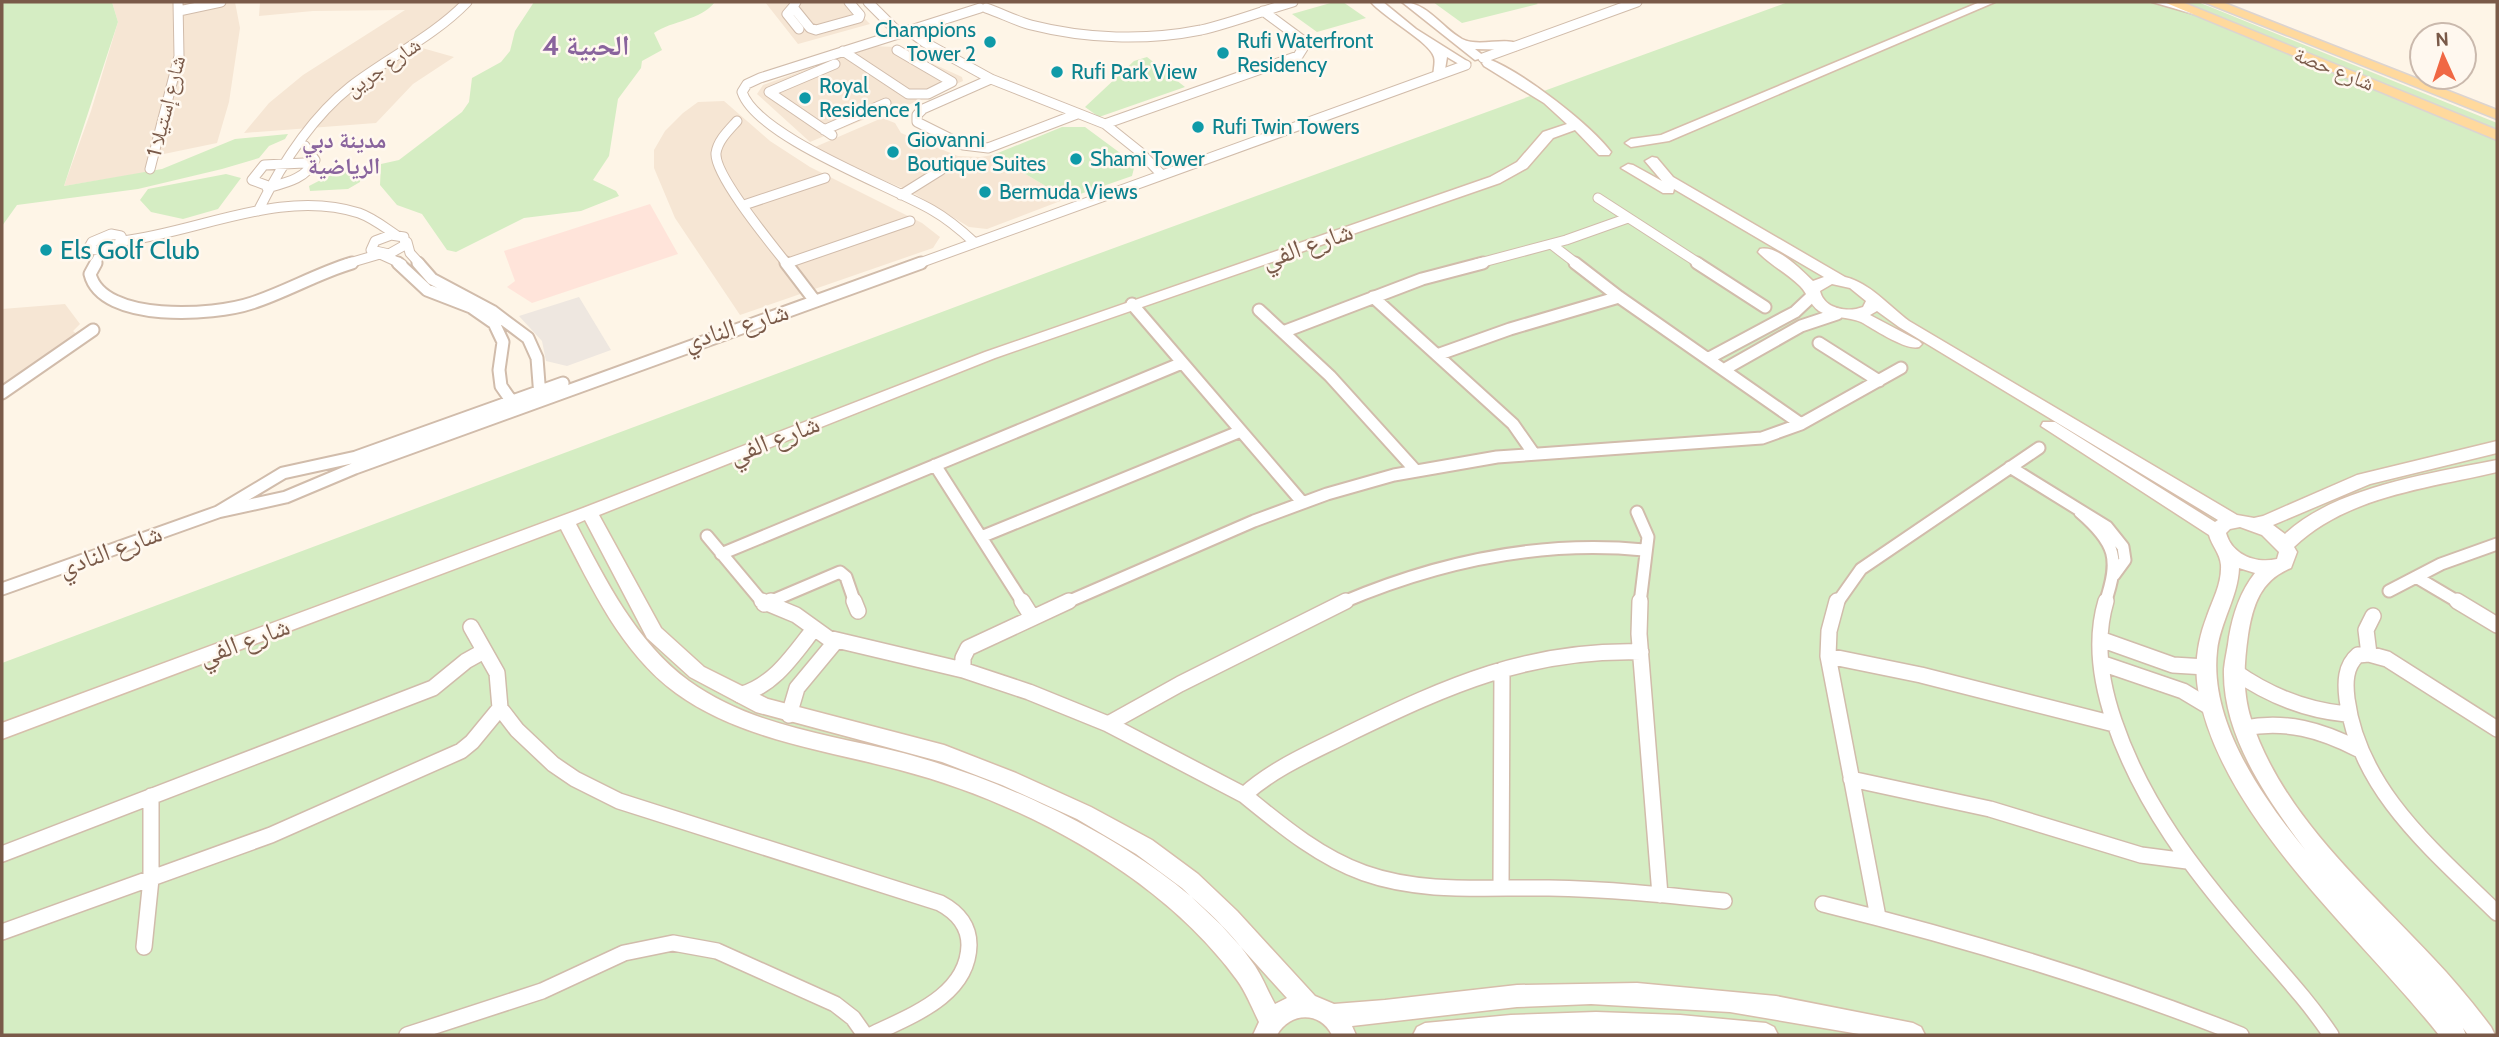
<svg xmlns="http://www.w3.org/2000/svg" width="2499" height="1037" viewBox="0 0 2499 1037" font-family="Cabin,'Noto Naskh Arabic',sans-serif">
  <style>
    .residential { fill: #f6e6d4 }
    .commercial { fill: #ffe4da }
    .industrial { fill: #eee7e0 }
    .green { fill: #d5edc3 }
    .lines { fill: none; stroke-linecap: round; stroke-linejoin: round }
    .street-far2-casing { stroke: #d1bcab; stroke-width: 11 }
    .street-far1-casing { stroke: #d1bcab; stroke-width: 15 }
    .street-casing { stroke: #d1bcab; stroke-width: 18 }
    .secondary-casing { stroke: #d7beab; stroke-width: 3 }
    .primary-casing { stroke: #dcd4d0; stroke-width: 3 }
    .street-far2 { stroke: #fff; stroke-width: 9 }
    .street-far1 { stroke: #fff; stroke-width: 11 }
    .street { stroke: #fff; stroke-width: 15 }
    .secondary { fill: #fff; fill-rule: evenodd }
    .primary { fill: #ffd99d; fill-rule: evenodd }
    .culture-dot { fill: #0f9aa8; stroke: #fff8ef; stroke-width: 2.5 }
    .labels { text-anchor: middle; stroke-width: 5; stroke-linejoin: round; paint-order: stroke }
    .far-culture-label { font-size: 21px; fill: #0d838f; stroke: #fff8ef; text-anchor: start }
    .far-street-label { font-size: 21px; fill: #7a5a49; stroke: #fff8ef }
    .far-neighbourhood-label { font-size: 23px; font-weight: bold; fill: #89649d; stroke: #fff8ef }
    .street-label { font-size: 26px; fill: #7a5a49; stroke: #fff8ef }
    .culture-label { font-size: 26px; fill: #0d838f; stroke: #fff8ef; text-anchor: start }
    .far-district-label { font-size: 28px; font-weight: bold; fill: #89649d; stroke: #fff8ef }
  </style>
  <rect width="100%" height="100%" fill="#fef5e7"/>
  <!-- residential -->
  <path class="residential" d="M112 2H235L240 28 229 102 217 143 159 155 150 172 64 186 91 111 118 22Z
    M260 2H470L452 22 415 46 454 57 413 84 376 123 244 133 269 103 303 75 405 10 313 11 259 16Z
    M765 2H848L870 24 798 44Z
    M871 46 896 47 962 77 963 81 899 109 894 107 810 142 757 94 763 85Z
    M724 101 770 141 810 167 922 223 940 237 933 248 740 315 675 218 654 168V150L665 131 683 113 698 102Z
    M882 118 895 123 901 133 958 156 980 157 993 155 1044 185 1063 200 987 229 969 227 910 191 846 165 815 147Z
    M65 304 80 324 73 331 80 337 2 388V309Z"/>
  <!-- commercial -->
  <path class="commercial" d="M650 204 678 254 532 303 507 287 515 281 504 251Z"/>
  <!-- industrial -->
  <path class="industrial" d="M579 297 611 350 567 366 546 361 542 341 519 316Z"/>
  <!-- green -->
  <path class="green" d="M2 2H112L118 22 64 186 162 169 235 139 288 134 285 139 269 146 259 158 222 169 138 189 17 205 2 226Z
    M534 2H715C700 21 673 20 654 33L662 50 642 61 641 68 618 99 609 156 593 180 616 191 619 196 581 211 524 218 456 252 447 250 422 214 397 205 380 185 381 164 399 160 462 112 469 102 472 78 501 62 510 51 515 31Z
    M1334 2H1343L1366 18 1317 32 1292 14Z
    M1433 2H1535L1538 4 1462 23Z
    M1788 2H2198L2497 123V1035H2V663L1073 263Z
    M1147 57 1185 87 1099 117 1085 107 1134 61Z
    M1062 127H1085L1135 164 1132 176 1063 200 1044 185 993 155Z
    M342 169 361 171 360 182 348 189 310 191 309 186Z
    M226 174 241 178 218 209 183 219 151 212 140 200 148 189Z"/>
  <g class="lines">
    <!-- street-far2 casing -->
    <g class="street-far2-casing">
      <path id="street-far2" d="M796 2 793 7 810 28 816 30 859 18 860 15 849 2
        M868 2 899 33
        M793 7 787 14 799 29
        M986 8C1001 13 1016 21 1031 25 1086 39 1146 41 1201 30 1232 23 1262 11 1293 2
        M179 11 221 2
        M908 30 924 42 991 79 1105 124 1140 152 1162 175
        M843 51 908 94H928L952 82 897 50
        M1483 58 1637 2
        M991 79 923 109 917 115V122L963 145 988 148 1077 114
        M737 121C729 130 718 140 716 153 714 175 772 245 787 264
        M1105 124 1298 56 1303 48 1301 39 1263 11
        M824 130 886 103
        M832 135 769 92 835 64
        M150 169 179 56 178 2
        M268 186 252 180 264 165 304 163
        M267 188C285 183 306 179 315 160L305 146
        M901 195 941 170
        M1598 198 1700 264
        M744 205 825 178
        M258 211C280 167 311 118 350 87 389 57 433 37 467 2
        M111 234 121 236 123 241 106 251 88 249 92 242Z
        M391 235 404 237 405 245 389 254 371 250 375 241Z
        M123 241C199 232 282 188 359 213 373 218 384 227 396 235
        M407 242 410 253 420 264
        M975 243C962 231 948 219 932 210 891 186 757 137 742 92L747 84 760 78 980 8
        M1551 244 1577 264
        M788 263 910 221
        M95 264 101 252
        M346 264 380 254 402 264
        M917 264 1466 65
        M1476 264 1566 240 1628 218"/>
    </g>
    <!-- street-far1 casing -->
    <g class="street-far1-casing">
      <path id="street-far1" d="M96 263 90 274C102 323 214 316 252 303 286 292 318 273 352 263
        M398 263 427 290 471 307 494 323 503 342 499 370 501 386 515 406
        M418 263 432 279 492 311 528 338 537 358 540 397
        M786 263 815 301
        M1575 263 1619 297 1801 424
        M1697 263 1765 307
        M1373 297 1513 424 1534 454
        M1132 304 1302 502
        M1259 310 1330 376 1416 471
        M1283 332 1422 279 1483 263
        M1819 343 1879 381
        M1437 355 1510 329 1619 297
        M1709 358 1795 312 1812 296
        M1725 369 1801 326 1837 314
        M2 393 93 330
        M935 465 1023 603
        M2010 467 2107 527 2123 547 2125 560 2114 575
        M218 512 286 497 355 468 921 263
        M1637 512 1648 537 1640 603
        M2080 512C2116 543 2120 559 2105 603
        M707 536 763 603
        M981 537 1241 431
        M721 554 1182 363
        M2416 577 2460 603
        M2 589 218 512 283 473 356 457 563 383
        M2389 591 2441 564 2497 544
        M767 603 840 572 846 577 855 603
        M1065 603 1254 521 1327 494 1394 475 1497 457 1762 438 1801 424 1901 368
        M1341 603C1437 562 1540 540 1644 550
        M1837 603 1861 569 2039 448"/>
    </g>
    <!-- street casing -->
    <g class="street-casing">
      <path id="street" d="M762 601 796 615 828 638 963 670 1029 692 1108 724 1180 684 1346 601
        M854 601 858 611
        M1022 601 1032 617
        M1640 601 1639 634 1660 895
        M1837 601 1829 631 1828 656 1878 917
        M2106 601C2094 641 2101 683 2114 721 2142 804 2194 871 2250 936 2278 969 2307 999 2331 1035
        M2457 601 2497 625
        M764 604 771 601
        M471 627 497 673 500 708 517 730 553 764 575 779 619 801 940 903C957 912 969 925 969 945 968 996 910 1016 871 1035
        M2100 639 2173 665 2206 667
        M1641 652C1529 649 1449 685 1350 733 1313 752 1275 767 1244 795 1281 825 1319 857 1364 873 1423 894 1487 887 1549 888 1607 889 1666 895 1724 901
        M2369 654 2366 630 2373 616
        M1828 656 1921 675 2114 724
        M2101 663 2183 691 2213 709
        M963 670V658L968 648 1069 601
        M2234 671C2268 695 2304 710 2346 714
        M740 695C774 685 792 657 813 630
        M789 715 797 688 836 641
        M1108 724 1244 795
        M2244 728C2286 720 2321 730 2358 749
        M2497 729 2387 659 2369 654 2358 655C2345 666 2345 683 2347 699 2359 791 2435 852 2497 913
        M1851 779 1990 809 2141 855 2187 861
        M2 854 433 688 466 661 484 651
        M1501 887 1502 670
        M1823 904C1965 939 2105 981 2241 1035
        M2 932 271 835 461 751 472 742 500 708
        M144 947 151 879V796
        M407 1035 542 991 624 953 673 943 717 951 835 1004 853 1018 865 1035"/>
    </g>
    <!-- secondary casing -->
    <g class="secondary-casing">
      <path id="secondary" d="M1371 2H1383L1416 29 1470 63 1464 67 1447 57 1444 76 1434 79C1432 72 1436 64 1434 57 1430 42 1383 17 1371 2Z
        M1402 2C1427 2 1441 27 1462 39 1480 48 1508 35 1522 46L1516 50 1475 49 1485 57 1475 60Z
        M1980 2H1995L1669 141 1631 147 1625 143 1631 139 1661 135Z
        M2152 2H2171L2200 11 2194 14Z
        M1488 59C1520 70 1591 125 1611 152L1609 155H1599L1575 130 1553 138 1527 168 1500 183 995 358 599 515 661 628 704 667 768 699 944 745 1016 773 1091 807 1152 840 1198 874 1237 911 1315 996 1334 1004 1385 1000 1517 985 1637 983 1776 996 1913 1023 1921 1027 1925 1035H1865L1730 1012 1591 1004 1517 1007 1352 1026 1356 1035H1332C1320 1011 1290 1012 1277 1035H1253L1259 1022C1252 1008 1246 992 1237 980 1161 876 1023 802 900 770 825 750 741 740 676 693 621 653 592 588 561 529L2 739V723L583 508 985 352 1490 177 1517 162 1543 132 1567 124 1544 103 1484 66 1482 63ZM585 520 647 638 690 677 756 712 942 762 1002 785 1077 819 1136 854 1182 888 1221 925 1287 998 1275 1004C1268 992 1263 978 1255 966 1186 863 1021 784 903 753 831 735 751 726 689 681 636 642 606 581 576 524Z
        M1652 157 1657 158 1673 177 1845 277C1870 283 1888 305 1909 321L2237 515 2254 518 2263 516 2357 475 2497 441V453L2370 484 2273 525 2285 534C2335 487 2432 473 2497 460V472C2429 488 2347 496 2294 547L2297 552 2291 568C2261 580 2253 604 2248 635 2244 663 2242 691 2251 719 2282 815 2366 886 2433 958 2454 980 2473 1003 2491 1027L2495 1035H2468L2463 1028 2466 1035H2439C2361 936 2219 817 2198 689 2194 664 2198 639 2207 616 2213 599 2222 583 2221 565 2220 553 2212 546 2209 535L2041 426 2043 422H2055L2215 522 2218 520 1899 327 1877 311 1870 315 1919 341 1922 344 1919 347C1906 351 1874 329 1861 322 1848 316 1832 319 1819 311 1809 304 1808 294 1800 286 1787 273 1770 265 1758 252L1760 249C1778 245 1800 269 1813 281L1824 277 1674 189 1673 193H1663L1621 168 1628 164 1633 165 1662 181 1645 161ZM1832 284 1850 288 1866 301 1863 307C1848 313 1824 309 1820 291ZM2240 527 2262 535 2279 552 2277 559C2256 564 2232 555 2226 533L2230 529ZM2239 568 2255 573C2240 592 2233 614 2229 637 2228 647 2225 658 2224 669 2222 736 2268 800 2306 851 2263 798 2209 723 2217 651 2220 622 2238 597 2239 568Z
        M1596 1012 1680 1015 1766 1023 1774 1027 1778 1035H1413L1417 1027 1425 1023 1511 1015Z"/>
    </g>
    <!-- primary casing -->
    <g class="primary-casing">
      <path id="primary" d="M2164 2H2182L2497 130V140Z
        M2204 2H2222L2497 110V119Z"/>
    </g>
    <!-- street-far2 -->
    <use href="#street-far2" class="street-far2"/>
    <!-- street-far1 -->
    <use href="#street-far1" class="street-far1"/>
    <!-- street -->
    <use href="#street" class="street"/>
    <!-- secondary -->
    <use href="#secondary" class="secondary"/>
    <!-- primary -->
    <use href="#primary" class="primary"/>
  </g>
  <!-- markers -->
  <g class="culture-dot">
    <circle cx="990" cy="42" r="7"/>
    <circle cx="1223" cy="53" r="7"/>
    <circle cx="1057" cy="72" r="7"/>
    <circle cx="805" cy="98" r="7"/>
    <circle cx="1198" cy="127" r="7"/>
    <circle cx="893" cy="152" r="7"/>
    <circle cx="1076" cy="159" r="7"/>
    <circle cx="985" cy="192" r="7"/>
    <circle cx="46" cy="250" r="7"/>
  </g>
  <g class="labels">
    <!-- far-culture labels -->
    <g class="far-culture-label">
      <text x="976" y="37" text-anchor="end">Champions<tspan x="976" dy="24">Tower 2</tspan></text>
      <text x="1237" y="48">Rufi Waterfront<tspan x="1237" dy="24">Residency</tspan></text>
      <text x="1071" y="79">Rufi Park View</text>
      <text x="819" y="93">Royal<tspan x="819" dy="24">Residence 1</tspan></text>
      <text x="1212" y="134">Rufi Twin Towers</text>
      <text x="907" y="147">Giovanni<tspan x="907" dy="24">Boutique Suites</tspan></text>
      <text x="1090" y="166">Shami Tower</text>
      <text x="999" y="199">Bermuda Views</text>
    </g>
    <!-- far-street labels -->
    <g class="far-street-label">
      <text transform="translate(383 67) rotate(-35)" y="7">شارع جرين</text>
      <text transform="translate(2334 69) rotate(22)" y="7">شارع حصة</text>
      <text transform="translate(166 106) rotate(-76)" y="7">شارع إستيلا 1</text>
    </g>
    <!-- far-neighbourhood labels -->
    <g class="far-neighbourhood-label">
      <text x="344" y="148">مدينة دبي<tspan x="344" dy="26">الرياضية</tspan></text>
    </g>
    <!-- street labels -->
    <g class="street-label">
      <text transform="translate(1307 245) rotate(-19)" y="9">شارع الفي</text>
      <text transform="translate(736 326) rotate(-17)" y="9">شارع النادي</text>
      <text transform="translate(774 439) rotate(-21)" y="9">شارع الفي</text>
      <text transform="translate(110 550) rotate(-20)" y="9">شارع النادي</text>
      <text transform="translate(244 641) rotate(-20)" y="9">شارع الفي</text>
    </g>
    <!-- culture labels -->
    <g class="culture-label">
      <text x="60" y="259">Els Golf Club</text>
    </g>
    <!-- far-district labels -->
    <g class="far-district-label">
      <text x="586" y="55">الحبية 4</text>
    </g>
  </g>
  <!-- border -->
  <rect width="2499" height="1037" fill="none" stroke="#7a5a49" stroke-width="7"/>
  <!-- north arrow -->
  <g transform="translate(2443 56) rotate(357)"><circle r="33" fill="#fff8ef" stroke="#cab9ad" stroke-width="2"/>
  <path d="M0-5L12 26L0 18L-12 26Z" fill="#f06844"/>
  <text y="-10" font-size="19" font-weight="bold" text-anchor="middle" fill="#7a5a49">N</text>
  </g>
</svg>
